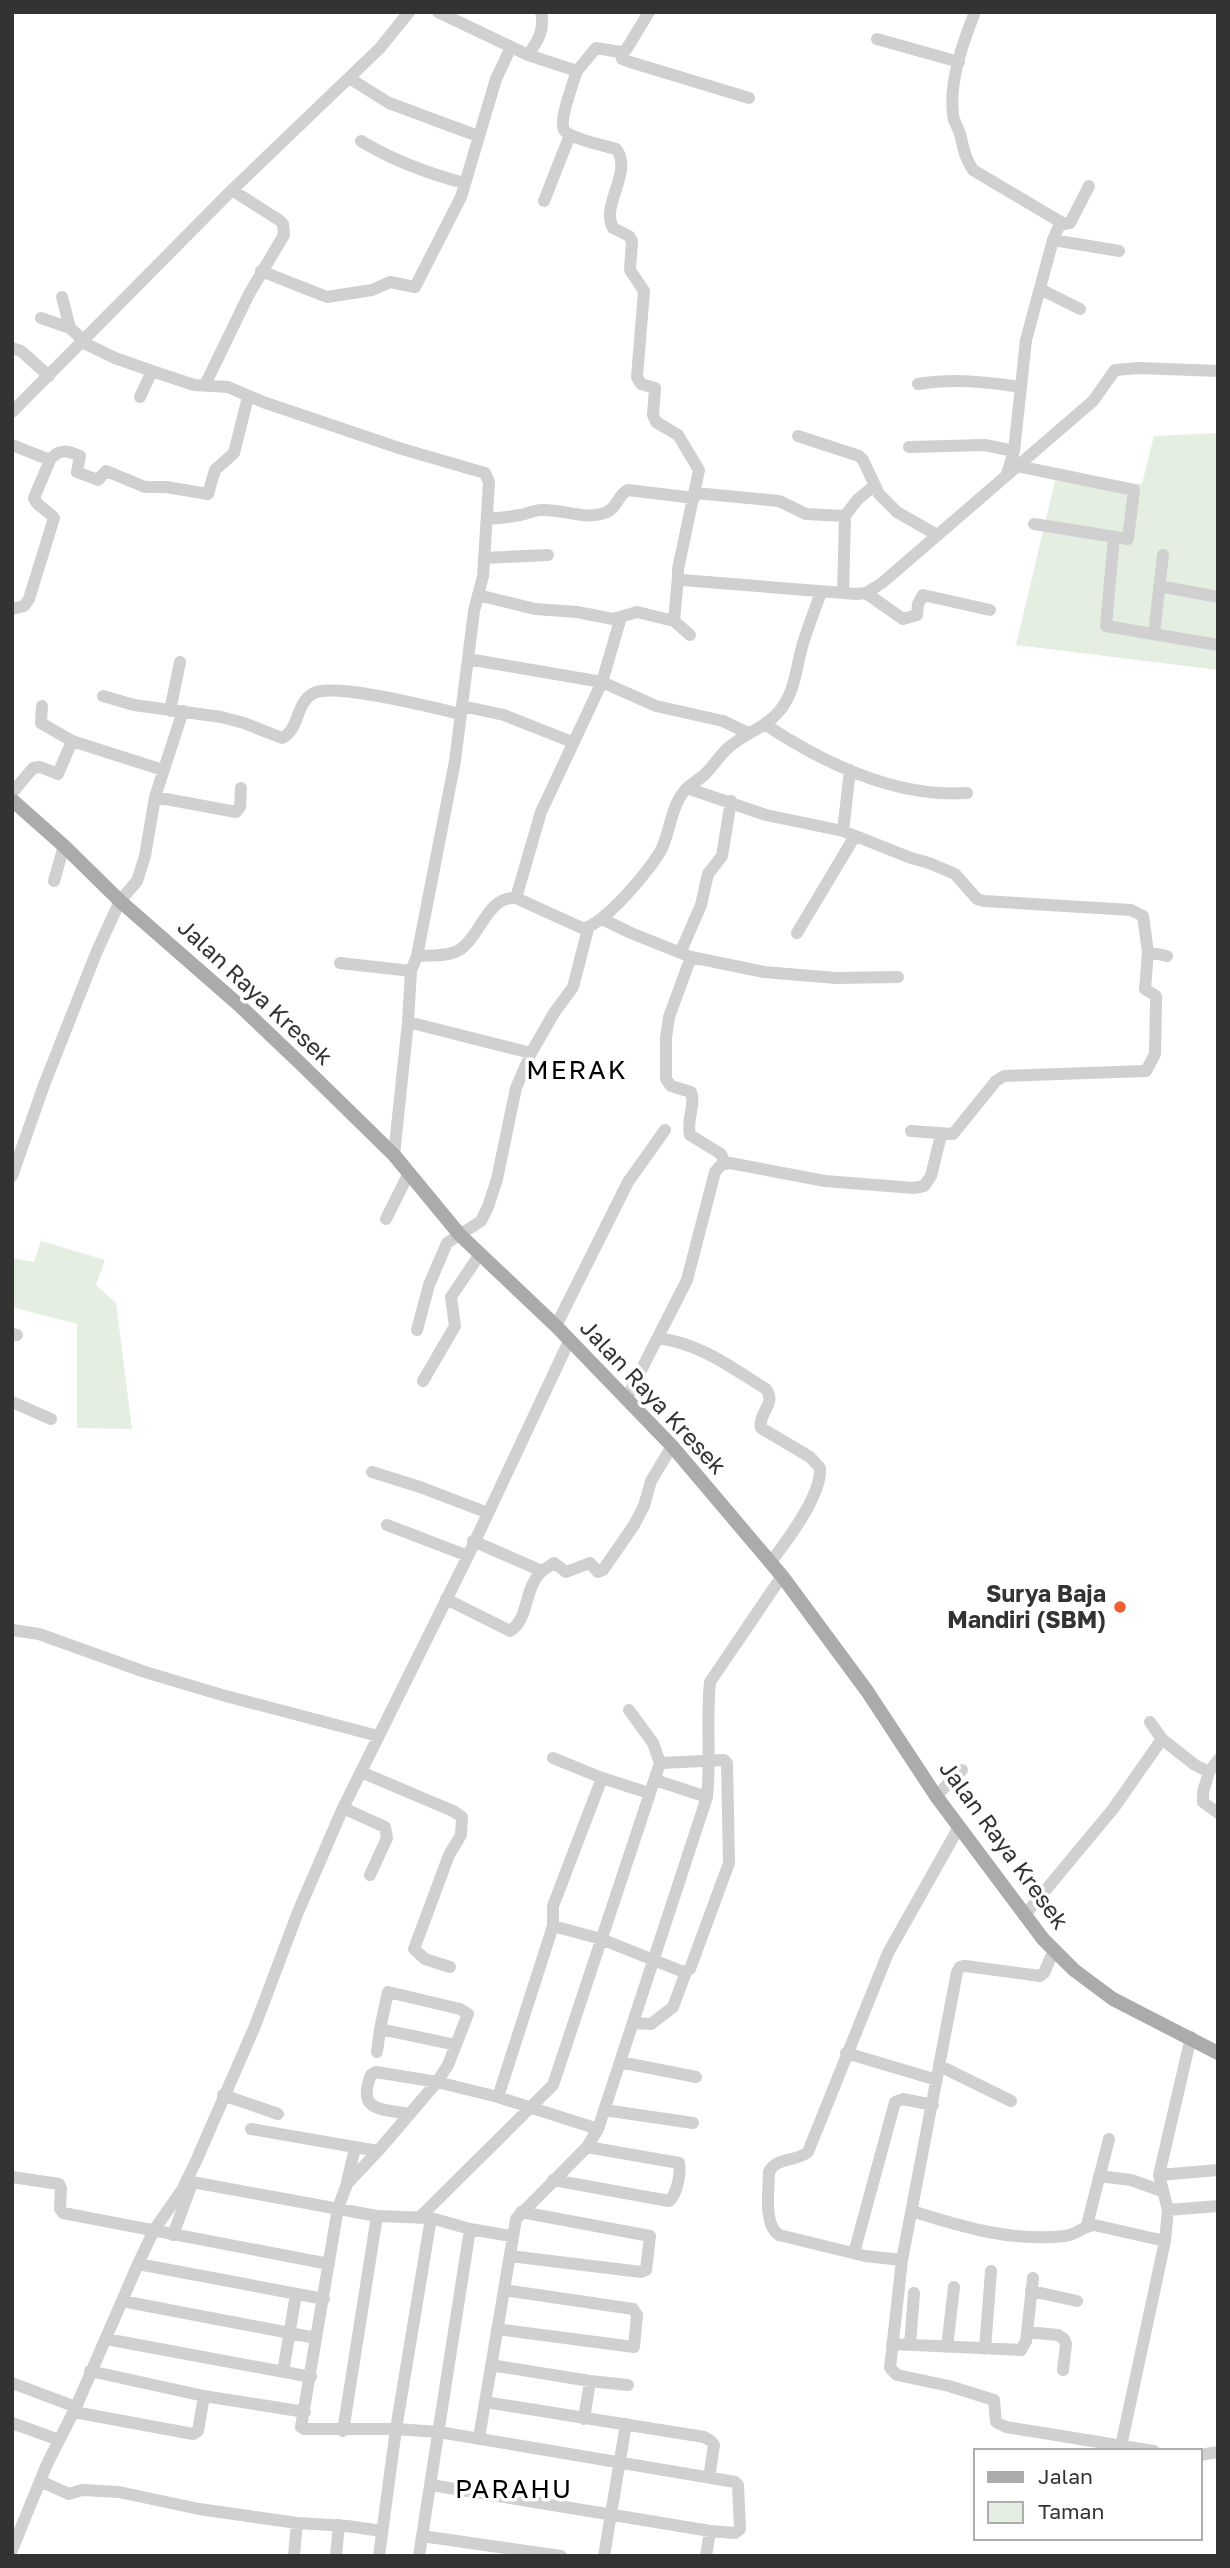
<svg xmlns="http://www.w3.org/2000/svg" width="1230" height="2568" viewBox="0 0 1230 2568" font-family="'Golos Text',sans-serif">
  <style>
    .green { fill: #e4efe1 }
    .lines { fill: none; stroke-linecap: round; stroke-linejoin: round }
    .minor { stroke: #d0d0d0; stroke-width: 12 }
    .major { stroke: #ababab; stroke-width: 14 }
    .poi-dot { fill: #ee5e31; stroke: #fff; stroke-width: 2.5 }
    .labels { text-anchor: middle; stroke-width: 7; stroke-linejoin: round; paint-order: stroke }
    .street-label { font-size: 23px; fill: #333; stroke: #fff }
    .poi-label { font-size: 23px; font-weight: bold; fill: #333; stroke: #fff; text-anchor: end }
    .quarter-label { font-size: 26px; letter-spacing: 2px; fill: #000; stroke: #fff }
  </style>
  <rect width="100%" height="100%" fill="#fff"/>
  <!-- green -->
  <path class="green" d="M1218 433V670L1016 645 1055 481 1142 484 1154 436Z
    M41 1241 105 1260 96 1285 116 1303 132 1429 77 1428V1324L12 1307V1258L34 1262Z"/>
  <g class="lines">
    <!-- minor -->
    <path class="minor" d="M438 12 528 55 577 71C573 83 559 120 564 130 569 138 605 146 616 149 634 171 600 205 613 228L629 236 632 241 630 270 644 291 637 377 641 384 655 388 653 415 656 422 678 435 699 470 678 569V577L682 580 856 594 866 593 882 583 1093 401 1115 370 1139 368 1218 371
      M975 12C963 42 949 81 953 114 953 121 958 127 960 134 964 149 964 156 973 170L1064 224 1070 223 1089 186
      M877 39 959 62
      M620 52 622 59 630 62 749 98
      M528 55C538 41 545 30 541 12
      M577 71 596 48 620 52 626 50 649 12
      M349 78 389 103 478 136
      M361 141C394 161 426 173 464 183
      M544 201 570 135
      M1053 240 1119 251
      M261 271 327 297 372 290 390 282 415 287 461 197 496 79 511 47
      M1040 289 1080 309
      M62 297 70 328
      M41 318 70 328 84 341
      M82 342 115 358 152 371 194 385 228 387 263 402 402 449 485 473 489 482 483 576 474 611 455 761 417 956 411 971 408 1022 394 1155
      M12 348 21 351 49 376
      M918 384C953 378 986 382 1021 387
      M205 385 249 294 284 235 283 224 279 220 232 190
      M140 397 152 371
      M12 412 232 190 380 48 409 12
      M798 436 859 456 863 460 879 494 897 512 937 535
      M12 445 50 460 34 498C37 507 48 510 54 518L29 599 24 606 12 609
      M909 447 985 445 1014 451
      M50 460C59 448 68 451 80 456L77 472 98 480 106 471 145 487H166L208 494 215 470 234 453 248 397
      M1017 466 1134 490 1128 539 1034 524
      M1007 474 1014 451 1026 340 1053 240 1060 224
      M695 493 779 501 806 514 845 516 857 500 875 485
      M488 519C498 518 510 517 520 515 527 514 534 510 541 510 562 509 581 519 601 514 619 510 616 495 628 490L694 498
      M1114 537 1106 626 1218 645
      M484 558 548 555
      M1159 586 1218 597
      M843 593 845 516
      M866 593 903 619 917 615 918 604 923 595 990 610
      M478 595 535 609 577 612 613 619 637 612 674 621 690 635
      M674 621 678 577
      M1154 634 1163 555
      M468 659 602 682 656 706 723 721 748 733
      M103 696 134 705 221 717 244 723 282 738C300 729 295 705 312 694 332 681 434 708 461 714
      M42 706 41 723 72 741
      M462 706 504 715 572 742
      M170 711 180 662
      M766 725C825 764 896 798 967 793
      M687 788 766 815 843 831 911 858 929 863 955 874 977 899 984 901 1131 910 1143 916 1148 952 1145 989 1156 996V1004L1155 1054 1146 1071 1004 1076 996 1081 953 1134 911 1131
      M12 793 33 768 40 767 58 774 72 741 163 770
      M155 797 236 812 240 807 241 788
      M843 831 850 770
      M54 881 64 846
      M516 898 541 812 602 682 621 617
      M602 919 631 933 691 957 764 972 836 978 898 977
      M797 933 855 836
      M681 951 701 905 708 874 722 856 731 801
      M1148 952 1167 956
      M417 956C431 955 449 957 461 949 481 935 487 896 516 898L582 928C601 929 654 866 662 848 671 828 671 806 686 789 692 783 701 779 707 772 714 765 720 755 728 748 747 731 771 727 785 703 795 687 797 665 802 647 807 629 815 610 821 592
      M691 957 669 1017 666 1038V1079L671 1086 691 1092C696 1105 686 1120 690 1135L721 1154 725 1163
      M340 963 411 971
      M408 1022 531 1053
      M12 1176 44 1085 97 951 120 901 137 881 145 856 155 797 183 711
      M386 1219 409 1173
      M556 1326 628 1182 665 1130
      M417 1330 429 1285 447 1243 481 1221 488 1207 497 1179 516 1088 531 1053 554 1013 573 987 588 929
      M12 1334 17 1335
      M658 1338C701 1344 729 1366 766 1389 777 1404 758 1412 761 1428L810 1457 820 1468C822 1495 787 1541 770 1563
      M423 1381 455 1326 451 1297 480 1254
      M627 1398 687 1280 715 1172 721 1165 730 1163 825 1181 914 1188 924 1186 931 1176 941 1135
      M12 1402 51 1419
      M372 1472 420 1487 488 1513
      M387 1525 468 1556
      M473 1541 542 1571 554 1563 566 1572 590 1563 598 1572 603 1570 634 1525 644 1506 651 1481 672 1446
      M446 1599 510 1631C530 1618 523 1589 542 1571
      M12 1630 39 1634 145 1672 222 1695 378 1736
      M629 1710 653 1743 660 1763
      M1150 1722 1162 1739
      M553 1758 602 1778
      M361 1772 453 1811 462 1817 461 1835 449 1855 414 1949 425 1959 450 1967
      M1209 1772 1203 1792V1802L1218 1813
      M655 1780 707 1797
      M936 1796 962 1770
      M343 1808 385 1827 387 1838 370 1875
      M1024 1916 1113 1809 1162 1739 1195 1765 1209 1772 1218 1760
      M1054 1950 1044 1973 1040 1976 965 1966 960 1967 957 1972 902 2260 890 2368 897 2375 949 2386 994 2400 996 2422 1006 2427 1154 2451
      M633 2023 651 2024 673 2007 686 1972
      M377 2052 380 2029
      M846 2053 937 2080
      M620 2062 696 2077
      M940 2066 1011 2101
      M223 2095 278 2114
      M498 2097 553 1926V1906L602 1778 649 1793
      M604 2110 693 2123
      M410 2114C382 2109 356 2112 371 2075L376 2072 437 2082 498 2097 598 2129
      M251 2129 378 2151
      M1159 2175 1218 2170
      M1099 2176 1131 2180 1162 2191
      M12 2177 59 2184 61 2188 60 2209 63 2213 329 2264
      M187 2179 192 2182 377 2216 431 2218 470 2229 511 2236
      M553 2180 669 2201C677 2194 681 2174 679 2163L587 2147
      M347 2182 355 2148
      M1168 2210 1218 2206
      M912 2211C962 2227 1012 2242 1065 2236 1076 2235 1083 2226 1094 2225L1165 2241 1168 2210 1159 2175 1191 2037
      M419 2218 553 2085 660 1763 724 1760 727 1763 729 1863 690 1969 686 1972 681 1971 601 1939 553 1926
      M1087 2225 1109 2139
      M173 2235 191 2186
      M854 2253 895 2102 903 2099 933 2105
      M510 2256 641 2272 646 2270 650 2236 521 2212
      M902 2260 865 2256 779 2235C763 2224 769 2190 769 2172 776 2157 796 2162 808 2152L888 1953 959 1827
      M138 2264 324 2299
      M1031 2291 1077 2301
      M122 2301 316 2338
      M497 2329 634 2347 637 2315 633 2309 504 2290
      M1027 2332 1058 2335 1064 2339 1066 2344 1063 2370
      M106 2339 311 2377
      M892 2344 1021 2350 1026 2341 1033 2278
      M910 2345 914 2293
      M947 2347 954 2287
      M985 2349 991 2271
      M491 2365 590 2381 628 2385
      M90 2371 204 2396 305 2412
      M283 2372 296 2294
      M12 2383 76 2407
      M485 2402 704 2437 711 2441 714 2445 709 2478
      M74 2412 193 2434 198 2431 204 2396
      M584 2419 590 2381
      M12 2423 59 2440
      M343 2431 377 2216
      M479 2438 516 2219 587 2147 598 2129 707 1797C711 1759 706 1721 710 1682L782 1576
      M1121 2446 1165 2241
      M1200 2455 1218 2452
      M40 2481 69 2494 82 2490 119 2492 199 2509 297 2523 347 2526 382 2531
      M431 2485 710 2531 735 2533 740 2529 738 2485 735 2482 439 2432 396 2429H304L301 2427 338 2208 347 2184 378 2151 437 2082 448 2065 468 2014 460 2009 388 1992 380 2029 456 2045
      M422 2536 561 2556
      M12 2550 47 2464 76 2407 138 2264 154 2230 182 2190 197 2159 255 2026 298 1912 343 1808 468 1556 569 1341
      M294 2556 297 2523
      M336 2556 339 2525
      M379 2556 396 2429 431 2218
      M419 2556 470 2229
      M604 2556 626 2424
      M706 2556 710 2531"/>
    <!-- major -->
    <path class="major" d="M12 800 64 846 120 901 239 1005 301 1064 394 1155 460 1235 556 1326 672 1446 782 1576 867 1691 936 1796 1043 1939 1074 1970 1113 1999 1218 2053"/>
  </g>
  <!-- markers -->
  <circle class="poi-dot" cx="1120" cy="1607" r="7"/>
  <g class="labels">
    <!-- street labels -->
    <g class="street-label">
      <text transform="translate(255 992) rotate(43)" y="8">Jalan Raya Kresek</text>
      <text transform="translate(653 1397) rotate(47)" y="8">Jalan Raya Kresek</text>
      <text transform="translate(1004 1845) rotate(54)" y="8">Jalan Raya Kresek</text>
    </g>
    <!-- poi labels -->
    <g class="poi-label">
      <text x="1106" y="1602">Surya Baja<tspan x="1106" dy="26">Mandiri (SBM)</tspan></text>
    </g>
    <!-- quarter labels -->
    <g class="quarter-label">
      <text x="577" y="1079">MERAK</text>
      <text x="514" y="2498">PARAHU</text>
    </g>
  </g>
  <!-- border -->
  <rect width="1230" height="2568" fill="none" stroke="#333333" stroke-width="28"/>
  <!-- legend -->
  <rect x="974" y="2449" width="228" height="91" fill="#ffffff" stroke="#adadad" stroke-width="2"/>
  <rect x="988" y="2472" width="35" height="10" fill="#ababab" stroke="#adadad" stroke-width="2"/>
  <text x="1038" y="2484" font-size="21" fill="#333333">Jalan</text>
  <rect x="988" y="2502" width="35" height="21" fill="#e4efe1" stroke="#adadad" stroke-width="2"/>
  <text x="1038" y="2519" font-size="21" fill="#333333">Taman</text>
</svg>
